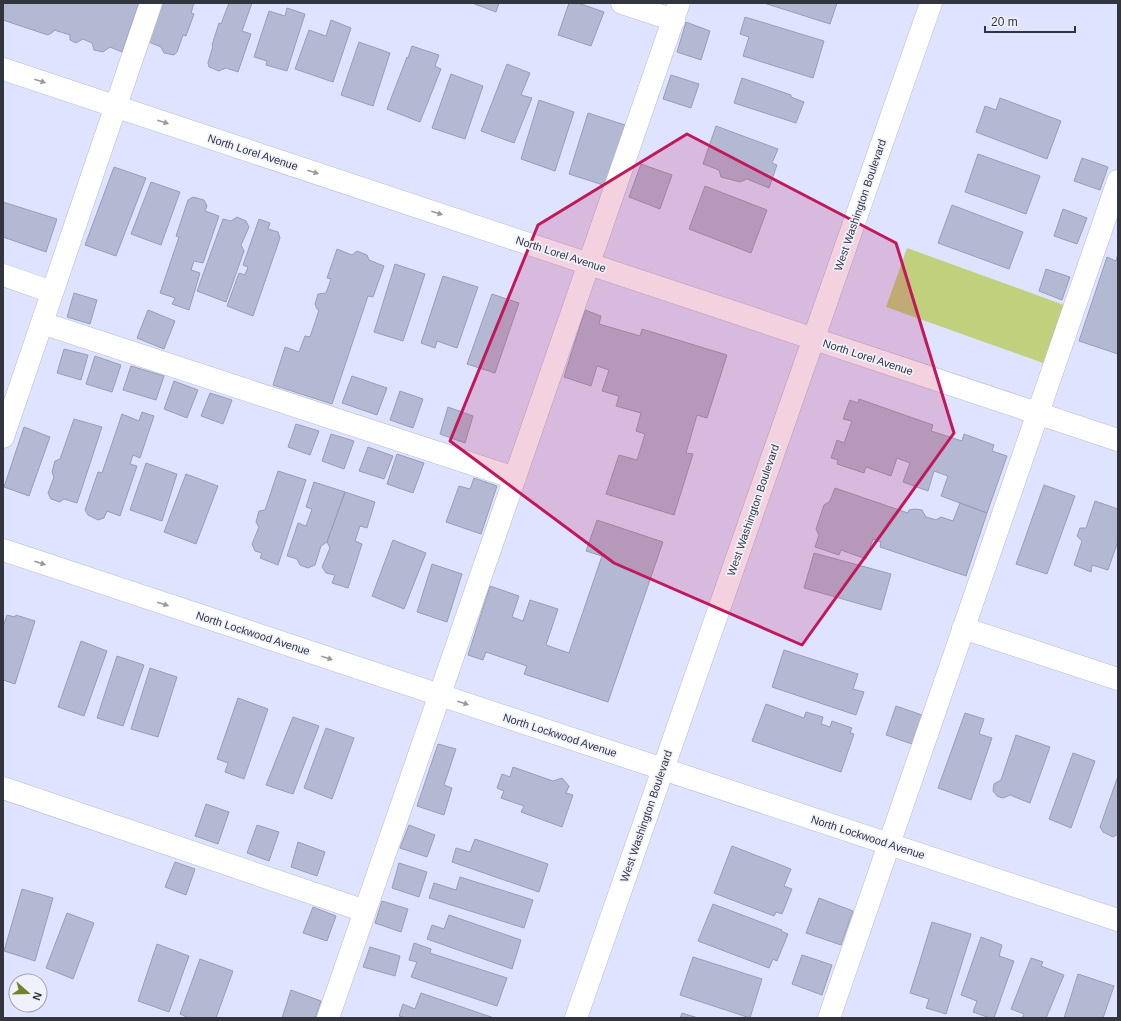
<svg xmlns="http://www.w3.org/2000/svg" width="1121" height="1021" viewBox="0 0 1121 1021" font-family="Arial,sans-serif">
  <style>
    .green { fill: #c0d07c }
    .building { fill: #b3b8d3; stroke: #999eb7 }
    .lines { fill: none; stroke-linecap: round; stroke-linejoin: round }
    .minor-casing { stroke: #b6bad5; stroke-width: 23 }
    .minor { stroke: #fff; stroke-width: 22 }
    .oneway { fill: #989a9e }
    .marked { fill: #c2185b; fill-opacity: 0.2; stroke: #c2185b; stroke-width: 3; stroke-linejoin: round }
    .labels { text-anchor: middle; stroke-width: 3.5; stroke-linejoin: round; paint-order: stroke }
    .street-label { font-size: 11px; fill: #32343e; stroke: #eff1fc }
  </style>
  <rect width="100%" height="100%" fill="#dee3ff"/>
  <!-- green -->
  <path class="green" d="M907 248 1064 305 1043 363 886 307Z"/>
  <!-- building -->
  <path class="building" d="M3 3H139L122 52 110 47 103 52 94 50 92 43 83 39 76 43 70 40V35L54 30 53 32 48 35 3 20Z
    M162 3H194L191 13 194 14 186 36 183 35 177 52 174 55 164 53 161 47 149 42Z
    M229 3H252L242 31 251 34 238 72 226 68 219 71 209 67 208 63 213 46 212 45 219 23 221 24Z
    M472 3H499L496 12Z
    M569 3H578L604 12 591 46 558 35Z
    M764 3H837L830 24Z
    M287 8 305 14 287 71 266 65 267 61 254 57 269 11 285 16Z
    M745 17 824 41 813 78 743 56 749 37 740 34Z
    M331 20 351 28 333 82 295 69 309 30 326 36Z
    M686 22 710 31 701 60 677 52Z
    M359 42 390 53 373 106 341 95Z
    M412 46 439 55 435 66 441 69 420 122 387 109 407 57 408 58Z
    M507 64 530 73 521 95 532 98 514 143 481 131Z
    M451 74 483 86 465 139 432 128Z
    M671 75 699 84 691 108 663 99Z
    M742 78 791 95V97L804 102 796 123 734 103Z
    M1000 98 1061 121 1047 159 976 132 985 106 996 110Z
    M539 100 574 112 555 171 521 159Z
    M588 113 625 125 606 186 569 174Z
    M716 126 778 149 772 163 777 165 769 188 747 179 740 182 721 177 719 170 703 164Z
    M978 154 1040 176 1026 214 965 192Z
    M1082 158 1108 167 1100 190 1074 181Z
    M641 164 672 175 660 209 629 197Z
    M114 167 146 178 116 256 85 245Z
    M151 182 180 192 161 245 131 234Z
    M705 186 767 210 751 253 689 229Z
    M193 197 204 200 207 206 205 211 219 216 203 263 194 261 191 270 200 273 189 310 172 304 175 298 160 293 179 237 176 236 188 200Z
    M3 202 57 219 46 252 3 237Z
    M952 205 1023 232 1009 269 938 243Z
    M1063 209 1087 218 1077 244 1054 236Z
    M237 217 246 221 249 227 241 245 244 251 226 302 197 291 223 219 231 221Z
    M259 219 270 223 268 229 278 232 280 238 253 316 227 306 239 273 245 275 248 267 243 265Z
    M337 249 352 255 357 251 367 255 369 260 384 266 373 297 368 296 332 404 273 385 285 347 299 352 305 336 310 337 319 310 317 309 315 304 318 294 326 293 331 279 327 278Z
    M1118 253V354L1079 341 1107 257 1116 261Z
    M395 264 425 274 403 341 374 332Z
    M1046 269 1070 277 1062 300 1039 291Z
    M443 276 478 287 457 348 437 341 435 348 421 343Z
    M74 293 97 300 90 324 67 317Z
    M492 294 519 303 495 373 467 364Z
    M148 310 175 321 164 349 137 338Z
    M585 310 601 316 599 324 640 336 642 329 727 355 707 418 697 415 686 453 693 454 674 515 606 494 619 455 637 460 645 434 636 431 641 413 616 406 619 396 602 391 609 370 597 366 591 386 564 377Z
    M64 349 88 355 81 380 57 373Z
    M95 356 121 365 112 392 86 384Z
    M131 366 164 376 156 400 123 390Z
    M352 376 387 388 377 415 342 403Z
    M174 381 198 390 187 418 164 409Z
    M400 391 423 399 413 428 390 420Z
    M210 393 232 400 223 424 201 416Z
    M859 399 933 425 931 431 962 441 964 434 994 445 992 451 1007 456 987 513 941 496 948 476 934 471 928 491 903 482 910 463 897 458 891 476 866 467 864 473 837 464 838 460 831 458 837 440 844 443 852 421 843 419 850 400 858 403Z
    M448 407 473 416 465 443 440 434Z
    M142 412 154 416 140 458 133 455 130 464 137 466 120 516 107 511 104 518 98 520 88 515 85 510 98 472 102 473 122 414 139 421Z
    M74 419 102 427 77 503 64 499 60 502 51 499 48 493 54 477 52 472 55 461 60 459Z
    M296 424 319 431 310 455 288 447Z
    M24 427 50 437 29 496 4 487Z
    M331 434 354 441 344 469 322 461Z
    M368 447 393 456 384 479 359 471Z
    M397 454 424 463 413 493 387 484Z
    M146 463 177 474 162 521 130 510Z
    M278 471 306 480 278 565 260 558 262 553 255 551 252 544 259 527 256 522 259 511 265 510Z
    M186 474 218 486 196 544 164 532Z
    M474 478 497 486 481 534 446 522 459 486 470 489Z
    M314 482 345 492 327 542 321 546 315 565 308 568 300 565 297 559 287 556 298 523 306 526 312 509 306 507Z
    M1044 485 1075 496 1047 574 1016 564Z
    M835 488 908 513 909 510 915 509 922 510 926 517 936 520 941 517 953 521 960 503 987 513 966 576 880 547 881 542 873 539 866 559 841 550 839 555 815 547 819 535 816 529 824 505 830 501Z
    M345 492 375 502 367 528 360 526 355 541 362 544 348 588 332 583 335 575 326 573 322 567 330 548 327 542Z
    M1095 501 1118 509V541L1108 570 1092 565 1091 572 1074 565 1082 541 1077 536 1080 528H1086Z
    M597 520 663 542 608 702 524 674 527 666 486 652 483 660 468 655 490 586 519 596 512 617 523 621 530 600 558 609 546 645 569 653 602 556 586 551Z
    M393 540 426 553 404 609 372 596Z
    M814 553 891 574 881 610 804 588Z
    M432 564 462 574 447 622 417 612Z
    M7 615 15 617 16 615 35 621 15 684 3 680V627Z
    M81 641 107 651 84 716 58 707Z
    M784 650 858 674 853 689 864 692 856 715 772 687Z
    M117 656 144 665 123 726 97 718Z
    M150 668 177 677 158 737 131 729Z
    M238 698 268 709 244 779 225 772 228 763 217 759Z
    M766 704 804 718 806 712 823 717 821 724 830 727 832 721 852 728 850 733 854 734 841 772 752 741Z
    M896 706 922 715 912 744 886 735Z
    M965 713 984 719 979 734 992 738 971 800 938 788Z
    M293 717 319 726 293 794 266 785Z
    M326 728 354 738 332 799 304 788Z
    M1016 735 1050 747 1030 803 1010 795 1006 797 1002 798 997 796 993 791 994 784 1001 780Z
    M438 744 456 749 444 785 452 788 444 815 417 806Z
    M1073 753 1095 761 1071 828 1049 819Z
    M513 767 553 781 562 778 569 786 566 793 573 795 562 827 521 812 524 806 501 798 504 791 497 788 502 774 510 777Z
    M1118 776V834L1113 837 1103 832 1100 827Z
    M206 804 229 812 218 844 195 836Z
    M257 825 279 832 269 861 247 853Z
    M409 825 435 835 427 857 400 848Z
    M475 839 548 864 539 892 452 862 456 848 470 852Z
    M298 842 325 852 317 876 291 867Z
    M732 846 791 869 784 886 792 889 782 914 776 912 774 916 714 893Z
    M175 862 195 869 186 895 165 887Z
    M399 863 427 872 419 897 392 888Z
    M460 877 533 900 524 928 429 898 434 883 456 890Z
    M22 889 53 898 35 961 4 951Z
    M819 898 853 911 841 945 806 933Z
    M382 901 408 909 401 932 375 923Z
    M713 904 782 930 781 931 788 934 777 961 773 959 769 968 698 941Z
    M313 907 336 916 327 941 303 933Z
    M67 913 94 923 73 979 46 968Z
    M449 915 521 940 512 969 427 939 432 925 444 929Z
    M932 922 971 934 946 1014 926 1008 929 999 910 993Z
    M981 937 1002 945 999 956 1014 961 994 1018H990L973 1012 977 1001 961 995Z
    M414 943 431 949 430 953 507 978 497 1006 411 977 417 962 409 960Z
    M157 944 189 956 169 1012 138 1001Z
    M370 947 400 956 395 976 363 967Z
    M802 955 832 965 822 995 792 984Z
    M693 957 762 979 750 1018 680 995Z
    M1031 958 1043 962 1041 966 1064 975 1046 1018H1022L1024 1014 1011 1009Z
    M200 959 233 971 216 1018H189L180 1014Z
    M1078 974 1114 986 1103 1018H1064Z
    M291 990 321 1001 315 1018H282Z
    M421 993 494 1018H406L399 1016 403 1004 415 1009Z
    M682 1013 698 1018H680Z"/>
  <g class="lines">
    <!-- minor casing -->
    <g class="minor-casing">
      <path id="minor" d="M622 3 674 20
        M3 69 1118 440
        M3 275 52 292
        M42 323 515 478
        M3 437 151 3
        M3 550 1118 920
        M963 628 1118 679
        M3 788 365 911
        M328 1018 679 3
        M576 1018 931 3
        M829 1018 1118 181"/>
    </g>
    <!-- minor -->
    <use href="#minor" class="minor"/>
  </g>
  <!-- one-way arrows -->
  <defs><path id="oneway-solid" d="M-6-.8H1V-3.2L6.5 0L1 3.2V.8H-6Z"/></defs>
  <g class="oneway">
    <use href="#oneway-solid" transform="translate(40 81) rotate(18)"/>
    <use href="#oneway-solid" transform="translate(163 122) rotate(18)"/>
    <use href="#oneway-solid" transform="translate(313 172) rotate(18)"/>
    <use href="#oneway-solid" transform="translate(437 213) rotate(18)"/>
    <use href="#oneway-solid" transform="translate(40 563) rotate(18)"/>
    <use href="#oneway-solid" transform="translate(163 604) rotate(18)"/>
    <use href="#oneway-solid" transform="translate(327 658) rotate(18)"/>
    <use href="#oneway-solid" transform="translate(463 703) rotate(18)"/>
  </g>
  <!-- marked area -->
  <path class="marked" d="M687 134 896 243 954 433 802 645 614 563 450 441 538 225Z"/>
  <g class="labels">
    <!-- street labels -->
    <g class="street-label">
      <text transform="translate(253 152) rotate(18)" y="4">North Lorel Avenue</text>
      <text transform="translate(860 205) rotate(-71)" y="4">West Washington Boulevard</text>
      <text transform="translate(561 254) rotate(18)" y="4">North Lorel Avenue</text>
      <text transform="translate(868 357) rotate(18)" y="4">North Lorel Avenue</text>
      <text transform="translate(753 510) rotate(-71)" y="4">West Washington Boulevard</text>
      <text transform="translate(253 633) rotate(18)" y="4">North Lockwood Avenue</text>
      <text transform="translate(560 735) rotate(18)" y="4">North Lockwood Avenue</text>
      <text transform="translate(646 816) rotate(-71)" y="4">West Washington Boulevard</text>
      <text transform="translate(868 837) rotate(18)" y="4">North Lockwood Avenue</text>
    </g>
  </g>
  <!-- border -->
  <rect width="1121" height="1021" fill="none" stroke="#32343e" stroke-width="8"/>
  <!-- north arrow -->
  <g transform="translate(28 993) rotate(110)"><circle r="19" fill="#eff1fc" stroke="#a3a5b0"/>
  <path d="M0-3L7 15L0 10L-7 15Z" fill="#73802d"/>
  <text y="-6" font-size="11" font-weight="bold" text-anchor="middle" fill="#32343e">N</text>
  </g>
  <!-- scale -->
  <path d="M985 26v6h90v-6" fill="none" stroke="#32343e" stroke-width="2"/>
  <text x="991" y="26" font-size="12" fill="#32343e" stroke="#eff1fc" stroke-width="3" paint-order="stroke">20 m</text>
</svg>
